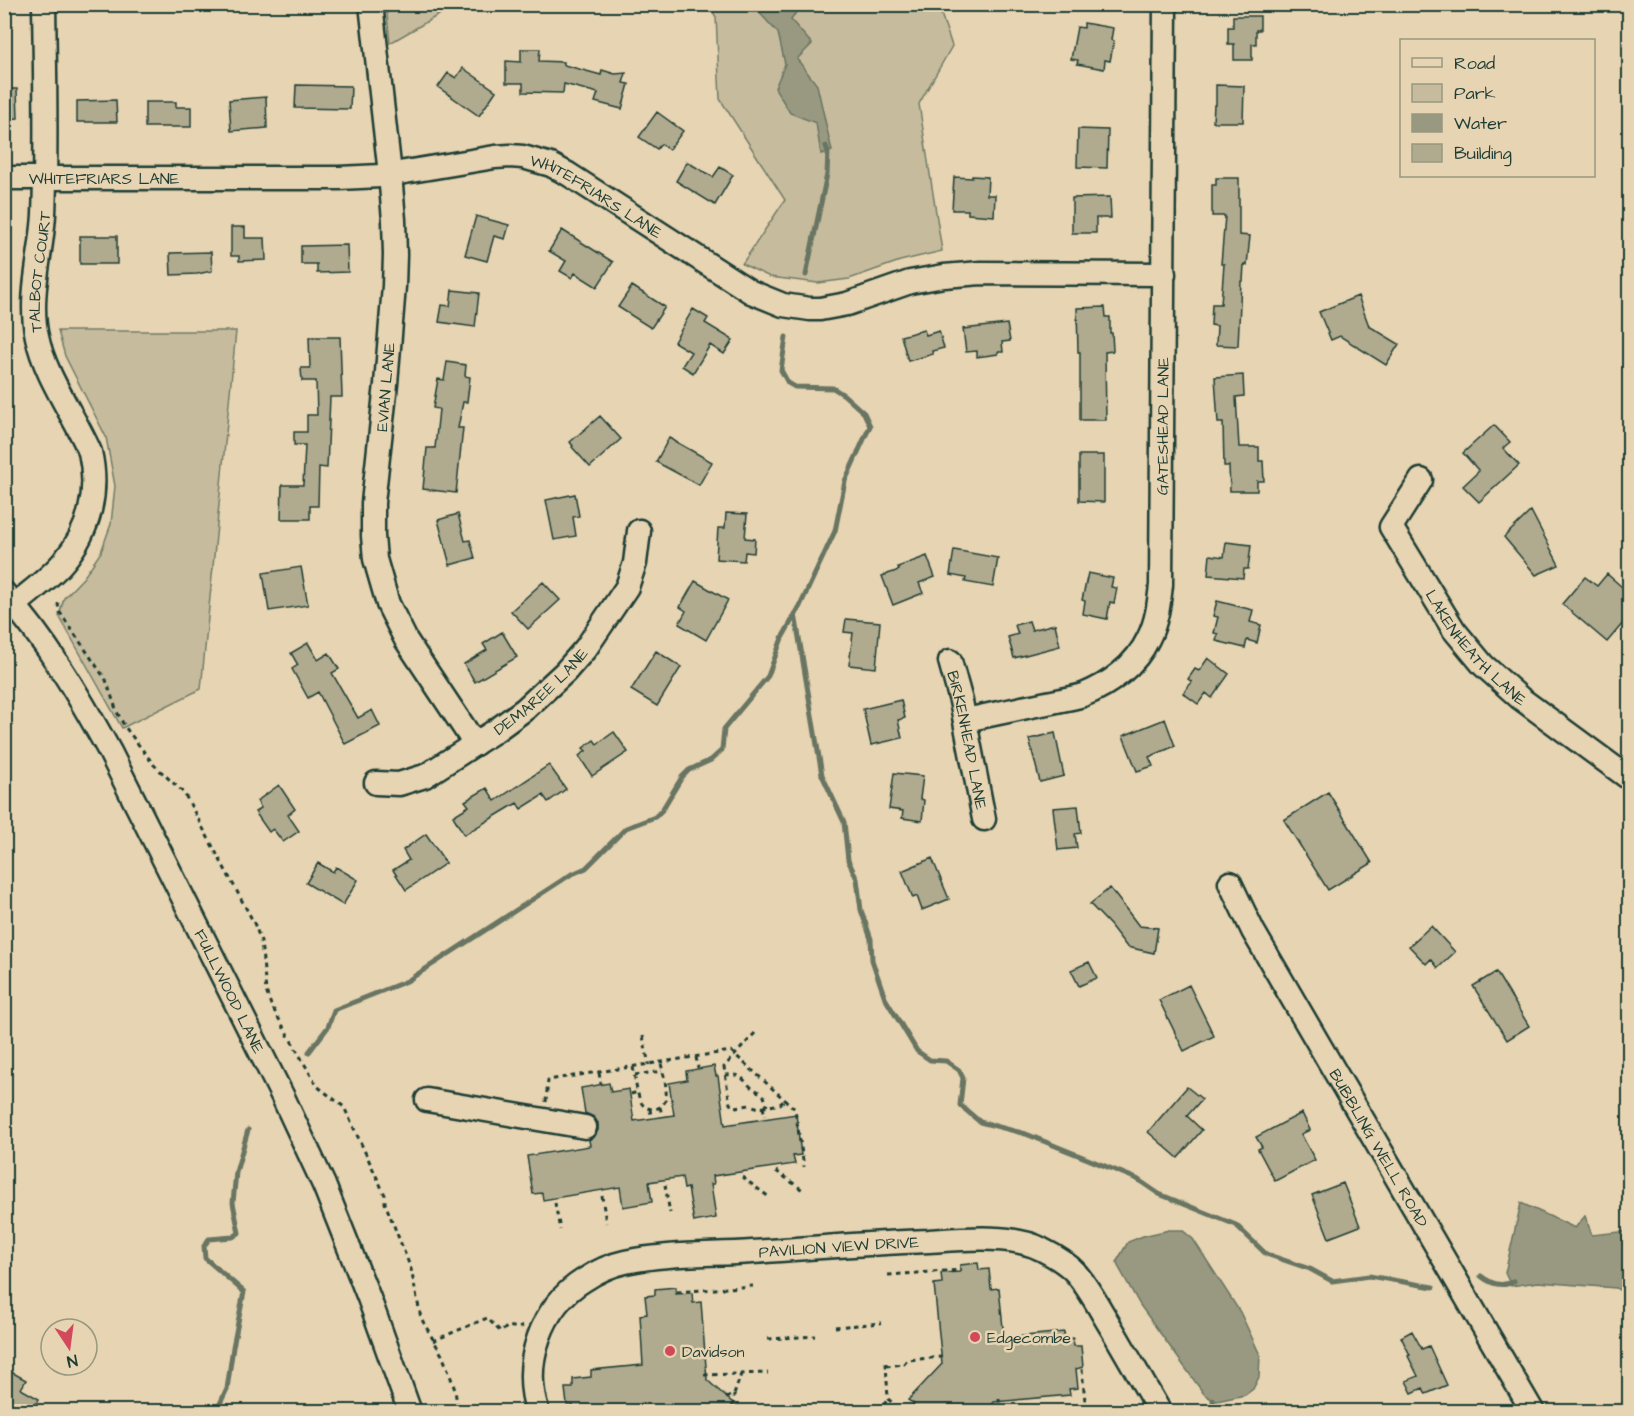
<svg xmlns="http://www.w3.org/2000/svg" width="1634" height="1416" viewBox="0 0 1634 1416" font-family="'Architects Daughter',sans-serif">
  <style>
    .green { fill: #c6bb9d; stroke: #727c68; stroke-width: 1.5 }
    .water { fill: #989980; stroke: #687462; stroke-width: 1.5 }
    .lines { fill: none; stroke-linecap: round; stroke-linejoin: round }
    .stream { stroke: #687462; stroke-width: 5 }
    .building { fill: #b0aa8f; stroke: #1f3d34; stroke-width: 1.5 }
    .minor-casing { stroke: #1f3d34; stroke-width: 27 }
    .path { stroke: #1f3d34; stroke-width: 3; stroke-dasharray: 4.5 4.5; stroke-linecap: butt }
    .minor { stroke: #e7d4b2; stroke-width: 22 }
    .poi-dot { fill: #d1495b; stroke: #e7d4b2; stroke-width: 2 }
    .labels { text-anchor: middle; stroke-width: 5; stroke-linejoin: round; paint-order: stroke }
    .street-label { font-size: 16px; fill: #1f3d34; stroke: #e7d4b2 }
    .poi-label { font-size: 16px; fill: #1f3d34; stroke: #e7d4b2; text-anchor: start }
  </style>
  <rect width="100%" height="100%" fill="#e7d4b2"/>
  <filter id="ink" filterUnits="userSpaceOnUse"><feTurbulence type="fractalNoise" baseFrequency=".0167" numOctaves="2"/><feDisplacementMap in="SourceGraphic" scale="12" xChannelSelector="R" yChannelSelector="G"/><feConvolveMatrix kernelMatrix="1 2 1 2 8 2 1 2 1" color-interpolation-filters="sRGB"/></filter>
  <g filter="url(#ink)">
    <!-- green -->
    <path class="green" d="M386 4H456V5L390 43Z
      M709 5H938L952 46 919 104 942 251 900 261 849 279 818 283 770 277 742 264 785 200 720 99 716 17Z
      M58 331H236L201 689 122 728 59 616 64 598 84 577 101 552 111 524 115 486 106 437 65 356Z"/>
    <!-- water -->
    <path class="water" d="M756 5H806L799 8 791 20 812 44 797 59 817 85 832 151 821 154 816 123 790 113 775 88 785 64 778 33 758 11Z
      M1521 1203 1575 1228 1585 1216 1592 1235 1629 1231V1296L1616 1288 1538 1282 1511 1286 1505 1273Z
      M1169 1230H1182L1193 1239 1240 1312 1260 1355 1259 1377 1253 1389 1245 1395 1217 1401 1213 1400 1204 1394 1140 1305 1118 1266 1117 1261 1128 1242 1143 1236Z"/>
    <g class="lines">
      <!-- stream -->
      <path class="stream" d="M806 275 827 174 828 152 826 146
        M795 614 822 775 844 822 848 860 857 879 861 910 871 939 872 960 885 998 917 1051 930 1060 946 1061 959 1070 963 1078 960 1105 980 1122 1026 1134 1137 1179 1159 1194 1236 1225 1266 1254 1310 1269 1332 1281 1369 1276 1433 1287
        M309 1052 328 1027 334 1010 407 981 570 875 586 868 626 828 655 817 662 810 682 777 689 770 711 760 722 750 724 729 768 676 782 638 800 606 835 531 845 481 870 426 864 413 844 395 833 388 795 387 788 383 781 370 786 337
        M1481 1276C1491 1284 1502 1288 1514 1281
        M1213 1400 1214 1412
        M216 1412 227 1389 233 1347 244 1292 205 1258 204 1246 209 1239 233 1237 239 1233 233 1203 236 1172 248 1130"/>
    </g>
    <!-- building -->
    <path class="building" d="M1233 16H1260V30H1256V44H1252V60H1234V44H1228V27H1233Z
      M1084 23 1113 28 1111 40 1114 41 1110 61 1105 60 1104 69 1077 64 1078 60 1071 59 1077 27 1084 28Z
      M521 49H540L539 61 564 62V65L601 75 602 70 615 74 626 73 623 83 629 84 622 109 595 102 598 93 564 84 563 93 523 92V83H506V61L521 62Z
      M463 68 496 91 479 116 438 87 448 73 456 78Z
      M296 85 351 86 350 109 295 108Z
      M1216 85 1244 86 1243 122H1213L1214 105H1216Z
      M4 89H17L18 118 4 119Z
      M266 97 267 128 231 131 229 100Z
      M116 100 117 122H77V101Z
      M145 102H176V107H191V127H145Z
      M657 112 683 131 669 150 661 144 657 149 639 137Z
      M1078 129 1108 130 1107 168 1077 167Z
      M687 162 713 177 720 167 733 175 715 205 676 181Z
      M972 176 988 177 987 195H995L994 216 968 214V210H952L954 177 972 178Z
      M1216 178H1239V235L1250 236 1247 265 1244 264 1243 281H1241L1238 346 1216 345 1217 326 1211 325 1212 304H1221L1224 264H1221L1225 216H1212V185H1216Z
      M1110 197 1111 218H1096V233H1072V198Z
      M476 216 509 225 505 239 494 236 487 261 465 255Z
      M231 227H245V238H265L266 260 239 261V256H231Z
      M562 230 613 262 597 287 575 273 572 278 560 271 566 261 549 251Z
      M80 236H117V264H80Z
      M347 245 348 272 317 273V264H301V246Z
      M211 252 212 271 197 274 171 275 170 253Z
      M632 286 665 307 651 328 618 307Z
      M452 290 479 293 475 327 439 322 442 305 450 306Z
      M1358 296 1369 326 1399 344 1386 365 1340 336 1331 340 1319 312Z
      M1105 307 1106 317H1110V333H1112L1113 351 1105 352 1106 420H1080V352H1078L1077 308Z
      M693 309 708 318 705 323 733 340 724 354 710 345 693 373 682 366 691 352 674 342Z
      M1007 324 1010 341 1002 342 1003 352H998V354L977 357V351L966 352 963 329Z
      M924 330 926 335 939 331 944 348 932 351 933 354 908 361 901 336Z
      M309 337H340L342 397H330L327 468 319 467 318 506H310V519H281L282 485H303L305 445H294V432H307V415H317L316 381H302L301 368H310Z
      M447 362 466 365 465 376 470 377 467 402H463L458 428H463L456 493 423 489 427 448H435L439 409 433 408 438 379 444 380Z
      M1243 375 1244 396 1236 397 1239 447H1259V461H1263L1264 481H1257V491H1230L1229 466H1224L1223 423H1218L1215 377Z
      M600 416 621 439 590 467 572 447 573 446 570 442Z
      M1494 425 1510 442 1503 448 1519 465 1479 502 1463 486 1479 471 1463 453Z
      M669 438 712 462 699 485 656 462Z
      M1079 455H1104V502L1079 501Z
      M575 494 579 516 573 517 576 536 554 540 546 500Z
      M1531 511 1559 565 1536 575 1504 537Z
      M726 513 747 514 745 538 755 539 754 553 745 552 744 561 716 559 718 528H725Z
      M458 514 465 541 470 540 475 558 450 565 438 520Z
      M1226 542 1251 545 1248 569H1244L1243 578 1208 575 1210 555 1224 557Z
      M954 550 998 558 993 587 965 582 966 578 950 575Z
      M927 556 935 577 919 583 923 593 893 605 882 576 899 570 898 567Z
      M301 567 308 605 269 611 263 573Z
      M1088 573 1113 578 1111 587 1117 588 1114 603 1110 602 1107 619 1083 614 1085 601 1082 600Z
      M1607 574 1629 593V616L1607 642 1562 604 1585 577 1597 586Z
      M695 581 728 600 706 640 679 624 686 611 680 607Z
      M543 582 560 600 528 629 511 611Z
      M1217 601 1253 610 1250 622 1261 625 1257 643 1247 640 1245 648 1216 641 1218 634 1214 633 1218 617 1213 616Z
      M846 619 880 622 876 668 849 665 853 633 844 632Z
      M1029 621 1032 630 1055 624 1060 646 1014 658 1008 637 1018 634 1015 625Z
      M502 632 517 657 475 682 464 664 487 650 483 644Z
      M308 643 318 660 329 653 339 669 332 673 358 718 372 710 380 726 345 744 318 692 308 698 292 669 298 665 291 653Z
      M656 651 681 667 657 706 631 690Z
      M1208 658 1229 674 1212 698 1206 693 1198 704 1183 693 1192 682 1188 679 1195 669 1199 671Z
      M901 700 905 718 898 720 902 738 871 745 863 709Z
      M1165 719 1175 746 1149 757 1153 766 1137 771 1123 736Z
      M614 732 628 752 592 776 579 756 586 751 583 748 594 740 597 744Z
      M1055 733 1064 776 1040 782 1029 739Z
      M549 765 566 789 548 802 543 795 521 809 517 803 464 835 453 816 469 806 465 801 487 788 495 801Z
      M894 773 923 776 920 799 924 800 922 821 902 818 903 811 889 809Z
      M279 785 295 809 288 815 299 831 283 842 273 829 269 832 255 812 261 808 257 801Z
      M1328 792 1372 863 1328 890 1284 820Z
      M1078 806 1081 833 1075 834 1077 848 1058 850 1053 808Z
      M426 834 446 863 406 890 393 870 409 860 403 850Z
      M932 858 949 899 922 910 917 896 913 898 902 871Z
      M318 863 333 872 336 867 358 880 343 905 306 883Z
      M1110 888 1139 926 1158 928 1154 953 1127 947 1110 925 1090 904Z
      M1431 926 1455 952 1438 968 1431 959 1426 964 1409 946Z
      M1089 962 1097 978 1079 986 1071 970Z
      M1496 972 1529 1026 1507 1040 1473 986Z
      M1189 985 1214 1036 1184 1051 1159 1000Z
      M714 1066 716 1076H718L725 1125 796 1114 801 1155 793 1156 795 1164 713 1176 714 1184H711L716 1218 694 1222 688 1188 684 1189 682 1177 649 1182 652 1202 623 1207 620 1187 543 1200 542 1193 533 1194 527 1156 590 1146 589 1140 595 1136 598 1130V1123L594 1117 585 1113 581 1088 609 1083 611 1092 629 1089 634 1121 674 1115 669 1083 687 1080 686 1071Z
      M1187 1087 1202 1099 1187 1116 1202 1130 1178 1158 1148 1132Z
      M1302 1113 1310 1130 1301 1134 1315 1160 1275 1181 1258 1149 1262 1147 1256 1137Z
      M1343 1183 1360 1226 1329 1238 1312 1195Z
      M978 1263 979 1270 989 1269 991 1289 999 1288 1004 1338 1064 1332 1065 1339 1073 1338 1074 1346H1081L1083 1367 1076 1369 1078 1388 1069 1389 1070 1395 994 1402 987 1412H907L914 1404 908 1400 942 1364 934 1284 942 1283 941 1273 960 1272V1265Z
      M676 1287V1294L692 1293 693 1303 701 1302 707 1380 743 1412H574L573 1405H567L565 1388H573V1379L591 1377V1370L643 1365 640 1315 647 1314 645 1296 655 1295V1289Z
      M1412 1331 1422 1349 1429 1346 1447 1385 1426 1394 1423 1388 1412 1393 1406 1381 1418 1376 1408 1356 1410 1355 1401 1337Z
      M4 1368 26 1380 21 1389 39 1399 32 1412H4Z"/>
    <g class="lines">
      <!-- minor casing -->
      <g class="minor-casing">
        <g id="minor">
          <path d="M371 4 390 174 394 220 395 255 394 286 386 384 373 503V536L375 559 388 604 406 640 475 744"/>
          <path id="s1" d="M4 178H339L381 176 495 157 510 156 523 157 551 165 568 174 751 292 783 305 810 309H820L847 304 910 282 944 276 981 273 1164 274"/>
          <path id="s2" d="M1421 480 1391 527 1454 630 1483 665 1520 698 1630 779"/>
          <path id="s3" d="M4 593C47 641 79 696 110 752L283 1097 324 1185 369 1298 410 1412"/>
          <path id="s4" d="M15 605C31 591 50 578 64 561 90 530 99 491 90 452 74 415 45 376 37 337 28 296 42 254 44 214 47 144 45 74 44 4"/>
          <path id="s5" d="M950 661 961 701 984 819"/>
          <path id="s6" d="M965 720C990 715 1016 709 1042 704 1055 701 1070 699 1083 695 1109 685 1136 665 1148 639 1157 622 1159 603 1161 585L1165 4"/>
          <path id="s7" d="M376 783 399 784 425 776 495 731 525 709 565 672 586 648 627 587 635 563 639 531"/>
          <path id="s8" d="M1230 883 1253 931 1533 1412"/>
          <path d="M427 1100 585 1127"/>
          <path id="s9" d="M538 1412C521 1365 541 1306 584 1280 596 1272 611 1265 625 1262 666 1253 710 1255 752 1252 811 1248 870 1243 929 1241 961 1239 1013 1234 1041 1249 1053 1255 1066 1262 1075 1272 1090 1289 1100 1310 1112 1329 1128 1357 1144 1384 1160 1412"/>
        </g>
      </g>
      <!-- path -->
      <path class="path" d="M58 603 59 611 106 680 117 712 125 727 154 765 184 793 254 923 261 941 266 991 271 1005 317 1086 344 1107 385 1195V1203L411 1269 421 1318 442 1355 449 1372 455 1390 458 1412
        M755 1033 724 1067 730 1104 735 1107 750 1105 759 1108 780 1104 785 1100
        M643 1036 649 1065
        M696 1057 698 1068
        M633 1067C635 1078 636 1090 640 1100 645 1114 666 1111 666 1096 667 1085 663 1073 661 1063
        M599 1073 601 1084
        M635 1075 662 1071
        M725 1075C743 1074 740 1077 751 1087 755 1090 760 1092 764 1096L767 1106
        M631 1094 638 1092
        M546 1102 548 1080 731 1051 795 1109 804 1167
        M660 1107 662 1115
        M763 1107 765 1116
        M650 1109 651 1116
        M776 1171 804 1191
        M742 1177 769 1197
        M665 1185 670 1213
        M602 1196 606 1223
        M555 1203 560 1230
        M888 1275 961 1270
        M677 1292 753 1286
        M835 1327 881 1323
        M768 1339 815 1336
        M433 1341 487 1318 501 1332 508 1326 519 1328 523 1326
        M886 1363 888 1399 903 1412
        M886 1366 904 1364 907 1360 942 1357
        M1082 1369 1086 1412
        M704 1375 768 1373
        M726 1398 734 1395 741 1374
        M999 1398 1000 1412
        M732 1406 734 1401V1395
        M573 1411V1412
        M878 1412 888 1399"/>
      <!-- minor -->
      <use href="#minor" class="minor"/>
    </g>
  </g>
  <!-- markers -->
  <g class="poi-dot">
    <circle cx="975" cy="1337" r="6"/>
    <circle cx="670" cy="1351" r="6"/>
  </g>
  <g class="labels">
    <!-- street labels -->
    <g class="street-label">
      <text dy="6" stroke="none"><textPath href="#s1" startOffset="100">WHITEFRIARS LANE</textPath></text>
      <text dy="6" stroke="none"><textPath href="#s1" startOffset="604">WHITEFRIARS LANE</textPath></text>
      <text dy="6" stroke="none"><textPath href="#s4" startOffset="375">TALBOT COURT</textPath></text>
      <text transform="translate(385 387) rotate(-85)" y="6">EVIAN LANE</text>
      <text dy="6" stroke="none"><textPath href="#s6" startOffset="423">GATESHEAD LANE</textPath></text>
      <text dy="6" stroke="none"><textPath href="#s2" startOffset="204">LAKENHEATH LANE</textPath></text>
      <text dy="6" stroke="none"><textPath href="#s7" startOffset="194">DEMAREE LANE</textPath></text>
      <text dy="6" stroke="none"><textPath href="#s5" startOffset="81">BIRKENHEAD LANE</textPath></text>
      <text dy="6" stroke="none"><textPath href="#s3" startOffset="459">FULLWOOD LANE</textPath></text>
      <text dy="6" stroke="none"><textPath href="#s8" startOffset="304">BUBBLING WELL ROAD</textPath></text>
      <text dy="6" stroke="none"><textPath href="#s9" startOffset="410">PAVILION VIEW DRIVE</textPath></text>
    </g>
    <!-- poi labels -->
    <g class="poi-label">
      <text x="987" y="1343">Edgecombe</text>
      <text x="682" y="1357">Davidson</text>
    </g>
  </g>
  <!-- margin -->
  <rect width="1634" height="1416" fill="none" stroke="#e7d4b2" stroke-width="24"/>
  <rect x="12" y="12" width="1610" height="1392" fill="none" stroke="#1f3d34" stroke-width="2" filter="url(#ink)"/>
  <!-- legend -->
  <rect x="1400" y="39" width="195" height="138" fill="#e7d4b2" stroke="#979880" stroke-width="1.5"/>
  <rect x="1412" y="58" width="30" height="9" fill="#e7d4b2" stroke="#979880" stroke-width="1.5"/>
  <text x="1454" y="69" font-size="18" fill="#1f3d34">Road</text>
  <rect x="1412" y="84" width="30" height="18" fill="#c6bb9d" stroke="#979880" stroke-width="1.5"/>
  <text x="1454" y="99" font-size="18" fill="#1f3d34">Park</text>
  <rect x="1412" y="114" width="30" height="18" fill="#989980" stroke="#979880" stroke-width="1.5"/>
  <text x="1454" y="129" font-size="18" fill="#1f3d34">Water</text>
  <rect x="1412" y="144" width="30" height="18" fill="#b0aa8f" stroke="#979880" stroke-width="1.5"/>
  <text x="1454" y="159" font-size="18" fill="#1f3d34">Building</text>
  <!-- north arrow -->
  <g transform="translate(69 1347) rotate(167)"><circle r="28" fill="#e7d4b2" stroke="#979880" stroke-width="1.5"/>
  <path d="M0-4.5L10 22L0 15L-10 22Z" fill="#d1495b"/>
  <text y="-9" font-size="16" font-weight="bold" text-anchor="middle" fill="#1f3d34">N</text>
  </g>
</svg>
